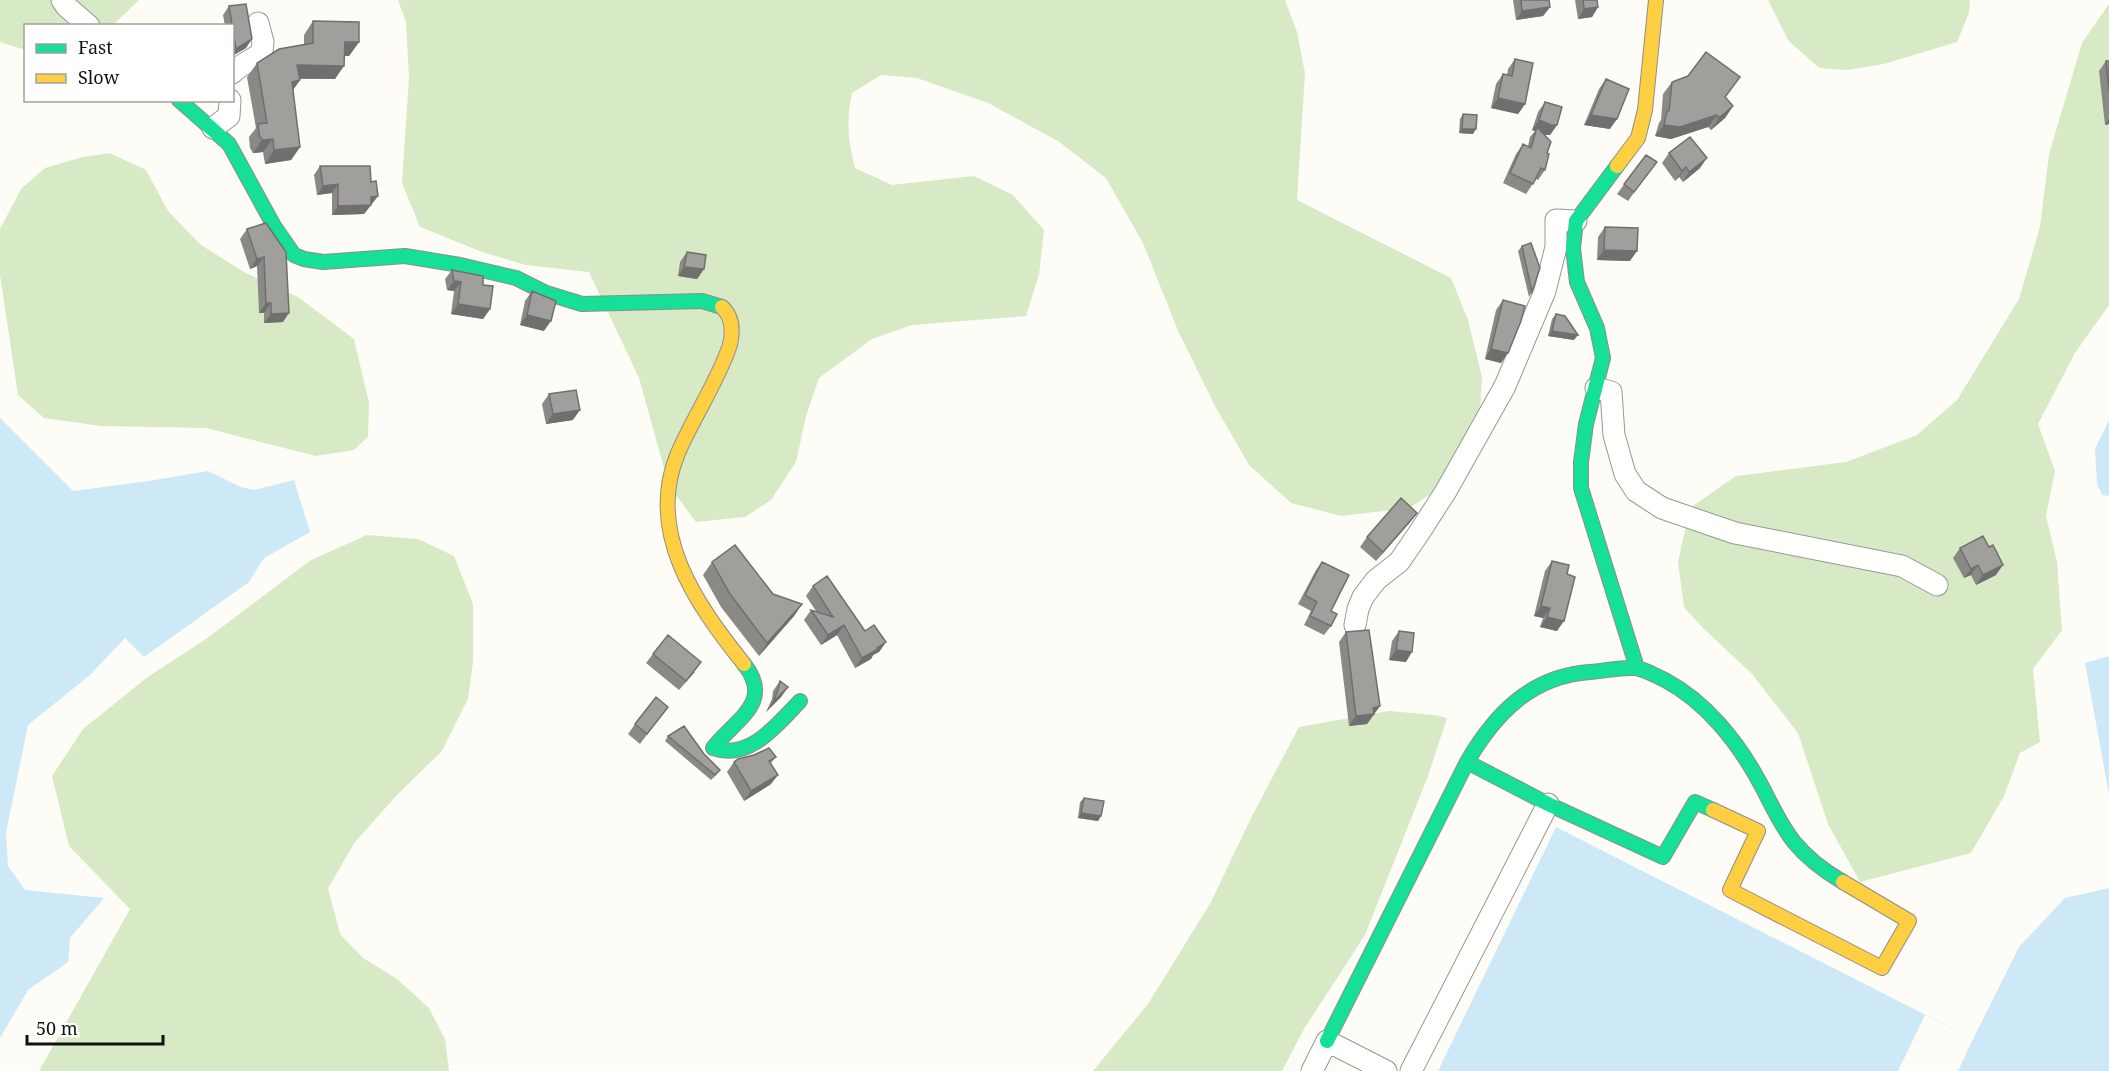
<svg xmlns="http://www.w3.org/2000/svg" width="2109" height="1071" font-family="'Noto Serif',serif">
  <style>
    .forest { fill: #d8eac5 }
    .water { fill: #cde8f7 }
    .pier { fill: #fdfcf7 }
    .lines { fill: none; stroke-linecap: round; stroke-linejoin: round }
    .street-casing { stroke: #979795; stroke-width: 23 }
    .fast-casing { stroke: #8e8d8b; stroke-width: 16 }
    .slow-casing { stroke: #8e8d8b; stroke-width: 16 }
    .street { stroke: #fffffe; stroke-width: 21 }
    .fast { stroke: #16e098; stroke-width: 14 }
    .slow { stroke: #ffcf43; stroke-width: 14 }
    .wall { fill: #8a8986 }
    .shaded-wall { fill: #716f6d }
    .building { fill: #a19f9c; stroke: #716f6d; stroke-width: 1.5 }
  </style>
  <rect width="100%" height="100%" fill="#fdfcf7"/>
  <path class="forest" d="M0,0H139L113,25L26,26L25,48L22,49L0,42Z
    M398,0H1285L1297,32L1305,73L1297,200L1451,278L1468,320L1482,377L1479,433L1455,479L1409,508L1341,516L1291,503L1249,465L1215,406L1179,333L1143,243L1106,178L1058,141L988,103L917,78L881,75L852,93C846,121 848,140 855,168L892,185L974,176L1013,195L1044,230L1039,275L1026,316L912,325L872,339L819,378L806,416L796,462L771,500L745,517L696,522L669,486L639,378L589,272L526,265L482,252L420,227L402,183L409,78L406,22Z
    M1768,0H1970L1969,13L1957,42L1884,64L1847,70L1819,68L1788,40Z
    M2109,4V305L2075,353L2038,424L2055,471L2046,516L2057,562L2062,630L2033,669L2040,742L2020,753L2004,796L1971,853L1860,882L1828,824L1798,733L1752,674L1702,627L1684,607L1678,562L1690,508L1736,476L1846,462L1917,435L1957,400L2019,299L2040,227L2049,154L2082,43Z
    M110,153L146,170L168,211L201,245L244,272L298,297L354,339L369,403L368,437L354,450L316,456L206,428L101,426L44,418L18,395L0,275V229L21,189L45,168L83,157Z
    M367,535L418,539L454,556L473,604V662L468,699L442,751L398,794L355,842L328,888L340,934L363,958L397,979L429,1008L445,1039L449,1071H39L130,909L69,846L52,776L83,729L149,676L206,639L311,560Z
    M1389,711L1434,715L1447,718L1428,776L1365,935L1304,1029L1282,1071H1093L1148,1004L1211,902L1251,818L1299,727Z"/>
  <path class="water" d="M0,418L73,491L149,481L208,471L241,487L254,490L294,480L310,532L264,558L249,582L144,657L125,638L90,675L28,725L6,833L8,866L25,890L104,898L70,938L68,962L28,990L0,1038Z
    M2109,420V496L2102,495L2097,484L2095,449Z
    M2109,656V795L2085,663Z
    M1556,827L1973,1039L2019,947L2065,898L2109,888V1071H1438Z"/>
  <path class="pier" d="M1925,1015L1973,1039L1958,1071H1898Z"/>
  <g class="lines">
    <g class="street-casing">
      <path id="street" d="M62,0L66,6L89,26
        M232,73C241,64 253,60 262,52L263,42L258,23
        M213,128L229,116L230,100
        M1596,388L1611,392L1614,435L1625,474L1636,491L1662,508L1735,533L1902,566L1937,585
        M1355,625L1358,609L1363,597L1376,580L1399,562L1419,533L1446,491L1505,386L1545,291L1556,247V220L1576,221
        M1312,1071L1327,1041L1386,1071
        M1411,1071L1548,804"/>
    </g>
    <g class="fast-casing">
      <path id="fast" d="M179,100L229,144L274,226L294,255L304,259L323,262L405,256L460,265L516,278L546,293L582,304L702,301L722,307
        M1617,166L1576,221L1573,248L1577,282L1597,328L1603,358L1586,424L1581,462V488L1637,668
        M744,664C775,703 734,720 713,748C749,761 777,725 800,701
        M1467,762L1548,804L1663,857L1695,802L1713,810
        M1327,1041L1467,762C1495,714 1531,676 1590,672C1604,671 1621,667 1635,668C1645,669 1656,676 1665,680C1706,702 1738,742 1760,783C1771,803 1779,823 1794,842C1808,859 1824,871 1843,882"/>
    </g>
    <g class="slow-casing">
      <path id="slow" d="M1617,166L1638,138L1645,110L1656,0
        M722,307C733,317 733,332 730,345C717,383 694,416 678,453C645,532 696,604 744,664
        M1713,810L1758,831L1730,890L1882,968L1909,921L1843,882"/>
    </g>
    <use href="#street" class="street"/>
    <use href="#fast" class="fast"/>
    <use href="#slow" class="slow"/>
  </g>
  <path class="wall" d="M1513,0H1549L1550,7L1543,16L1516,20Z
    M1575,0H1597L1598,7L1592,17L1578,19Z
    M229,6L246,48L232,56V26H225L223,15Z
    M313,21L359,42L349,56H344L335,79H299L300,80L293,90L300,147L291,160L265,164L263,152L253,153L250,148L249,137L256,128L247,77L257,63L304,45V35Z
    M1515,59L1525,104L1518,114L1491,108L1496,84L1503,74L1507,75L1508,69Z
    M2106,61H2109V124L2105,125L2099,71Z
    M1606,79L1610,129L1584,125L1599,89Z
    M1672,82L1726,97L1733,106L1725,118L1711,130L1708,127L1671,139L1655,136L1659,123L1661,120L1663,94Z
    M1545,102L1557,125L1550,135H1544L1547,153L1545,170L1538,180L1536,179L1526,194L1503,183L1516,154L1523,144L1528,146L1530,137L1535,131L1532,130L1538,112Z
    M1463,114L1473,134L1459,133L1460,119Z
    M1669,153L1700,168L1683,182L1679,177L1675,181L1662,163Z
    M1646,155L1650,171L1628,201L1617,194Z
    M320,166L371,182L378,196L364,214L332,215V193L317,195L314,175Z
    M266,223L283,322L264,323V313H259L257,266L250,269L240,239L247,229Z
    M1605,227L1630,261L1597,260L1598,237Z
    M1522,246L1532,292L1529,297L1518,251Z
    M687,252L704,269L697,279L678,276L680,262Z
    M452,270L483,285L490,309L483,319L451,314L454,291L447,290L445,279Z
    M532,291L544,331L520,325L525,301Z
    M1503,300L1508,353L1501,363L1485,359L1496,310Z
    M1556,314L1574,340L1548,336L1552,319Z
    M549,394L573,420L546,424L542,404Z
    M1410,522L1376,561L1360,547L1367,537Z
    M1989,547L1996,575L1976,585L1971,575L1964,578L1953,558L1960,548Z
    M1552,561L1567,574L1557,631L1540,627L1543,618L1534,616L1545,571Z
    M712,562L773,594L802,604L794,616L759,656L721,607L703,575Z
    M1322,562L1331,611V626L1324,635L1304,625L1311,611L1298,604L1316,570Z
    M813,586L865,631L886,642L879,652L873,655L871,659L855,668L837,635L821,645L804,620L811,610L816,611L806,596Z
    M1399,631L1406,662L1389,660L1392,641Z
    M1346,632L1380,706L1367,724L1349,726L1339,642Z
    M653,654L695,672L679,690L646,663Z
    M780,681L788,687L781,697L766,712L772,699L773,691Z
    M661,716L640,744L628,734L635,724Z
    M668,736L704,754L716,775L711,780L665,741Z
    M776,757L771,763V784L744,801L727,772L734,762Z
    M1084,798L1101,816L1098,821L1078,818L1080,802Z"/>
  <path class="shaded-wall" d="M1550,7L1543,16L1516,20L1522,11Z
    M1598,7L1592,17L1578,19L1584,9Z
    M252,39L246,48L232,56V55L236,49Z
    M345,42H359L349,56L335,55Z
    M297,65L344,66L335,79L288,78Z
    M300,80L290,94L292,82Z
    M1498,98L1525,104L1518,114L1491,108Z
    M1733,106L1725,118L1711,130L1719,118Z
    M1591,115L1617,119L1610,129L1584,125Z
    M1717,115L1708,127L1671,139L1655,136L1664,125Z
    M2109,119V124L2105,125Z
    M1539,120L1557,125L1550,135H1544L1537,127L1535,131L1532,130Z
    M1462,129H1476L1473,134L1459,133Z
    M273,139L263,152L253,153L262,140Z
    M300,147L291,160L265,164L274,150Z
    M1707,158L1700,168L1683,182L1689,172Z
    M1686,167L1679,177L1675,181L1682,171Z
    M338,184L332,193L317,195L323,186Z
    M378,196L371,205H370H371L364,214L332,215L338,206L371,197Z
    M1604,250L1637,251L1630,261L1597,260Z
    M264,257L257,266L250,269L257,259Z
    M684,267L704,269L697,279L678,276Z
    M454,281L461,282L454,291L447,290Z
    M266,303H271L264,313H259Z
    M458,304L490,309L483,319L451,314Z
    M289,313L283,322L264,323L271,314Z
    M527,315L551,321L544,331L520,325Z
    M1552,331L1578,335L1574,340L1548,336Z
    M1491,349L1508,353L1501,363L1485,359Z
    M580,410L573,420L546,424L553,414Z
    M1417,513L1410,522L1376,561L1383,552Z
    M1978,565L1971,575L1964,578L1971,569Z
    M2003,565L1996,575L1976,585L1983,575Z
    M802,604L794,616L759,656L767,643Z
    M1541,606L1550,608L1543,618L1534,616Z
    M1547,617L1564,621L1557,631L1540,627Z
    M844,625L837,635L821,645L828,635Z
    M886,642L879,652L873,655L871,659L855,668L862,658Z
    M1396,650L1412,652L1406,662L1389,660Z
    M788,687L781,697L766,712L773,702Z
    M1380,706L1367,724L1349,726L1356,716L1373,708Z
    M778,775L771,784L744,801L751,791Z
    M1081,813L1101,816L1098,821L1078,818Z"/>
  <path class="building" d="M1521,0H1549L1550,7L1522,11Z
    M1583,0H1597L1598,7L1584,9Z
    M246,4L252,39L236,49L229,6Z
    M313,21L359,22V42H345L344,66L297,65L300,80L292,82L300,147L274,150L273,139L262,140L259,134L258,124L267,123L257,63L279,49L313,43Z
    M1706,52L1740,77L1725,97L1733,106L1719,118L1717,115L1680,127L1664,125L1667,111H1669L1672,82L1688,76Z
    M1515,59L1533,63L1525,104L1498,98L1503,74L1512,76Z
    M2106,61H2109V91Z
    M1606,79L1629,89L1617,119L1591,115Z
    M1545,102L1562,107L1557,125H1551L1539,120Z
    M1463,114L1477,115L1476,129H1462Z
    M1537,127L1551,142L1547,153L1549,154L1545,170L1541,168L1533,184L1510,173L1523,144L1531,148Z
    M1690,137L1707,158L1689,172L1686,167L1682,171L1669,153Z
    M1646,155L1657,162L1634,192L1624,184Z
    M320,166H370L371,182L376,181L378,196L371,197V205L338,206V184L323,186Z
    M266,223L286,252L289,313L271,314V303H266L264,257L257,259L247,229Z
    M1605,227L1638,228L1637,251L1604,250Z
    M1531,243L1540,268L1532,292L1522,246Z
    M687,252L706,255L704,269L684,267Z
    M452,270L483,276V285L493,286L490,309L458,304L461,282L454,281Z
    M532,291L556,301L551,321L527,315Z
    M1503,300L1525,306L1521,321L1508,353L1491,349Z
    M1556,314L1565,316L1578,335L1552,331Z
    M576,390L580,410L553,414L549,394Z
    M1401,498L1417,513L1383,552L1367,537Z
    M1983,536L1989,547L1993,545L2003,565L1983,575L1978,565L1971,569L1960,548Z
    M735,545L773,594L802,604L767,643L730,594L712,562Z
    M1552,561L1569,565L1567,574L1575,577L1564,621L1547,617L1550,608L1541,606Z
    M1322,562L1349,575L1331,611L1337,614L1331,626L1310,616L1317,602L1305,595Z
    M827,576L865,631L874,625L886,642L877,648L878,649L862,658L844,625L828,635L811,610L833,617L813,586Z
    M1369,630L1380,706L1373,708L1374,714L1356,716L1346,632Z
    M1399,631L1414,633L1412,652L1396,650Z
    M668,635L701,662L686,681L653,654Z
    M780,681L788,687L773,702L778,690Z
    M656,697L668,707L647,734L635,724Z
    M684,726L704,754L720,770L715,775L668,736Z
    M769,748L776,757L769,761L778,775L751,791L734,762L738,759L754,755Z
    M1084,798L1104,801L1101,816L1081,813Z"/>
  <rect x="24" y="24" width="210" height="78" fill="#ffffff" stroke="#a0a0a0" stroke-width="1.5"/>
  <rect x="36" y="44" width="30" height="9" fill="#16e098" stroke="#a0a0a0" stroke-width="1.5"/>
  <text x="78" y="54" font-size="18" fill="#111111">Fast</text>
  <rect x="36" y="74" width="30" height="9" fill="#ffcf43" stroke="#a0a0a0" stroke-width="1.5"/>
  <text x="78" y="84" font-size="18" fill="#111111">Slow</text>
  <path d="M27 1035v9h136v-9" fill="none" stroke="#111111" stroke-width="3"/>
  <text x="36" y="1035" font-size="18" fill="#111111" stroke="#ffffff" stroke-width="4.5" paint-order="stroke">50 m</text>
</svg>
